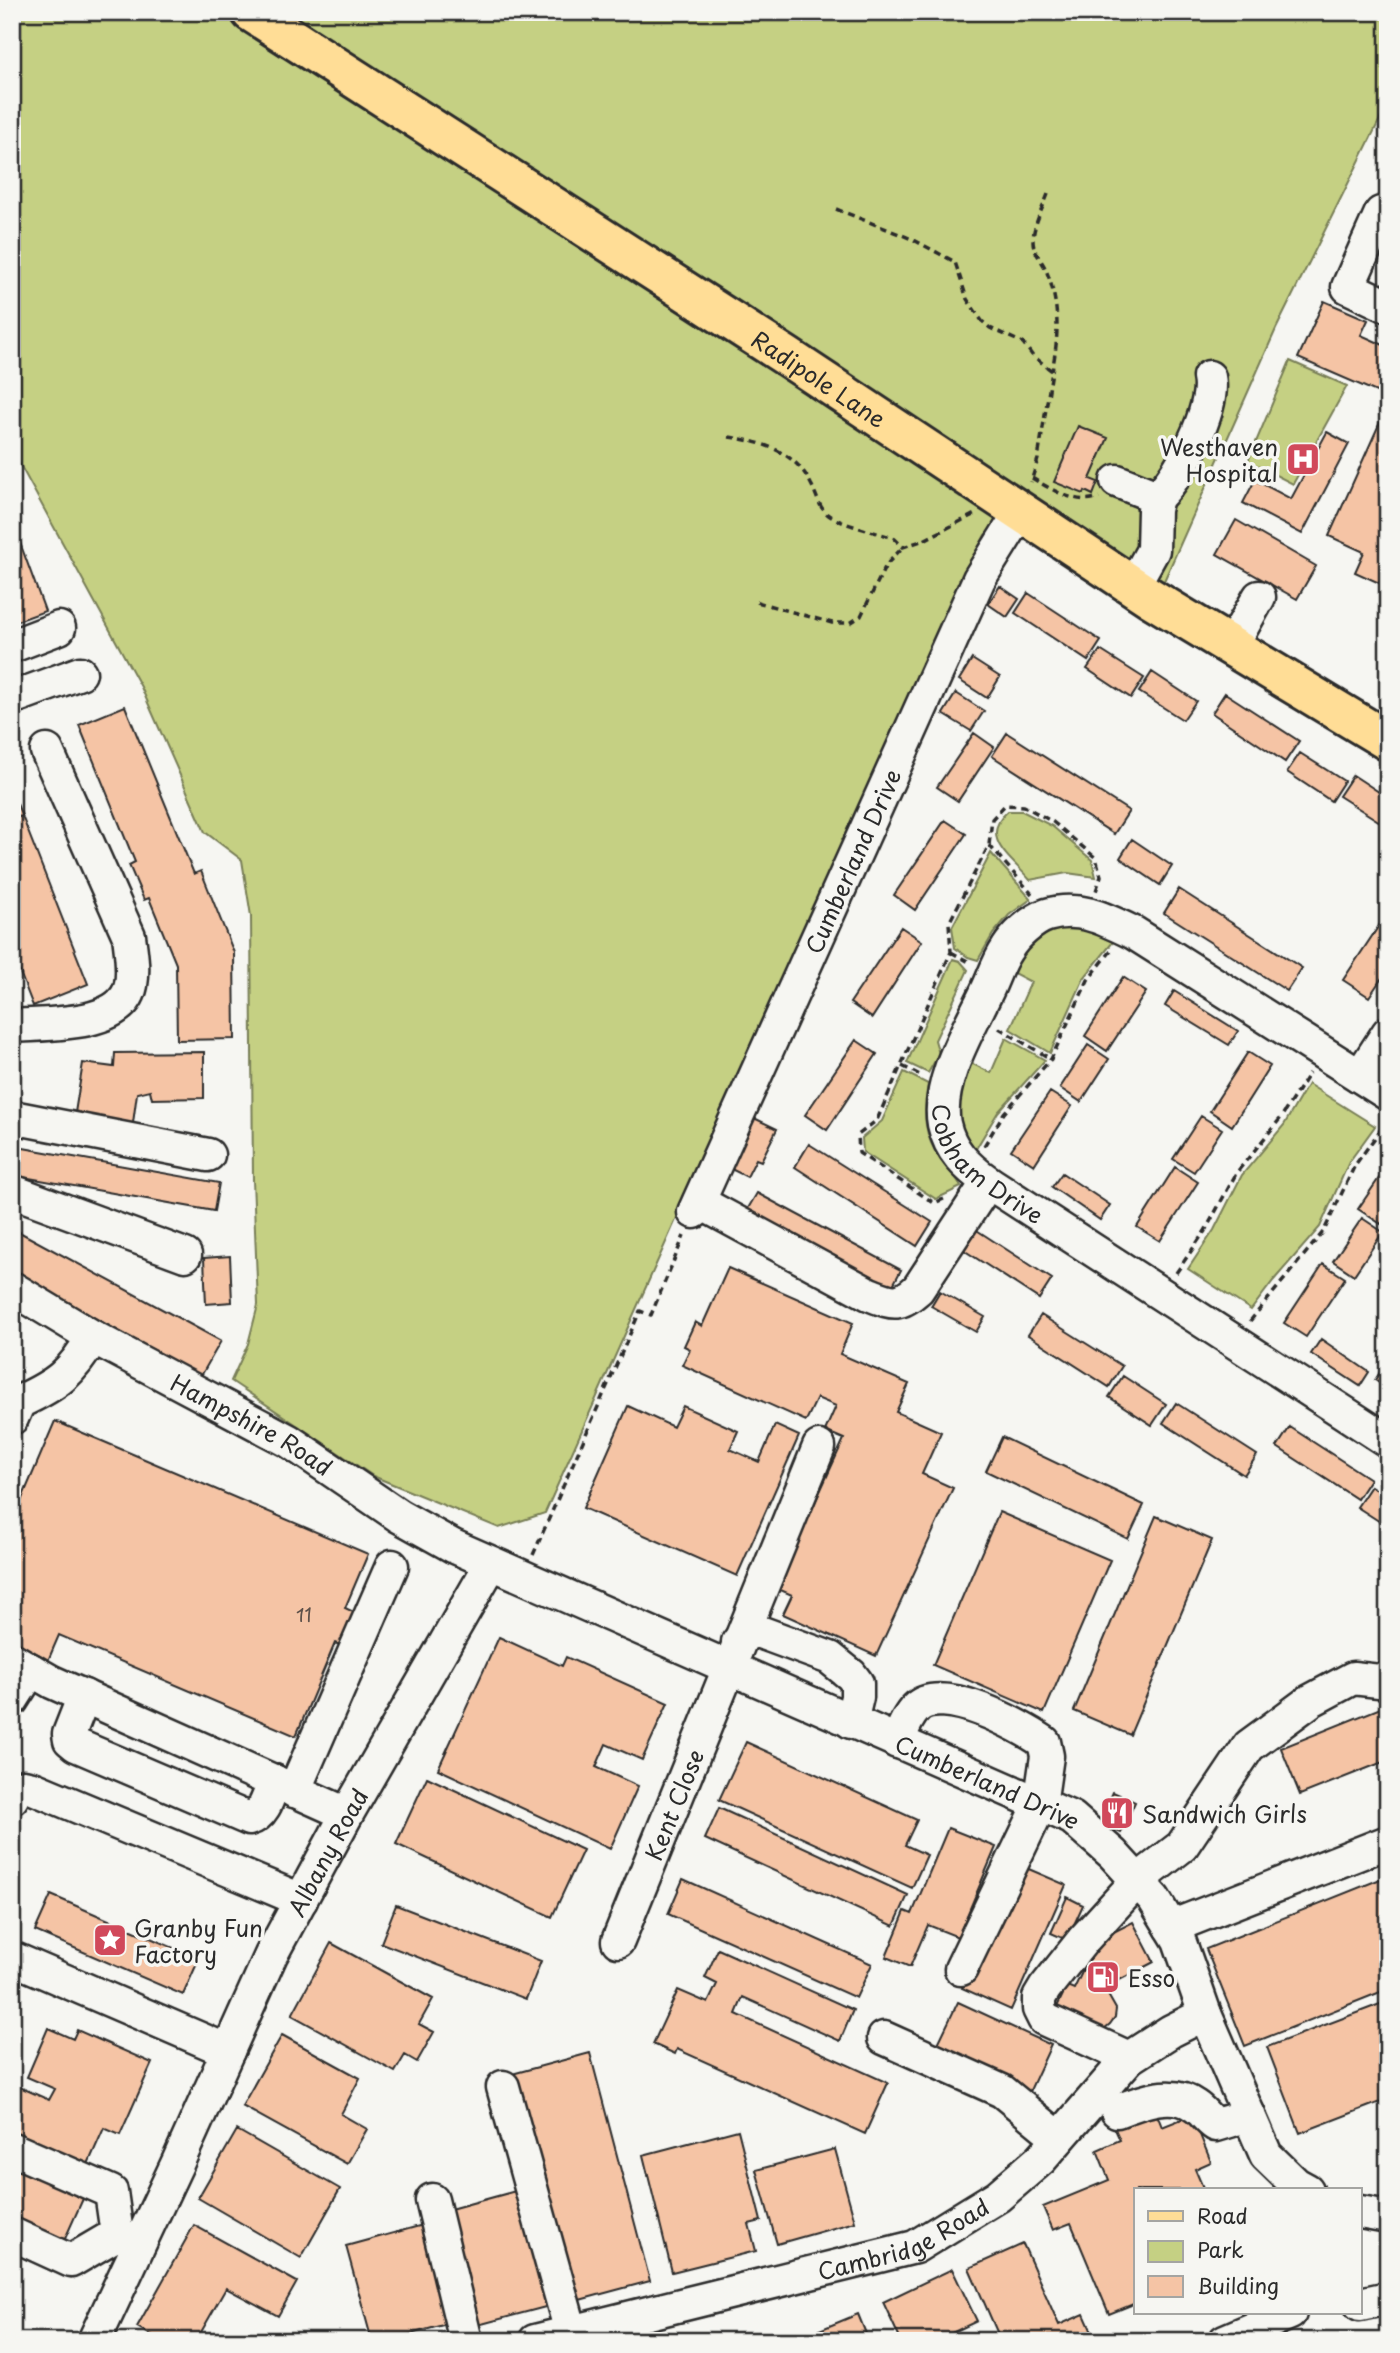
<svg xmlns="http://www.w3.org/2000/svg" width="1400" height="2353" font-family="'Playpen Sans',sans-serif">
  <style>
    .green { fill: #c5d083; stroke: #787e57; stroke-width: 2 }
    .building { fill: #f5c4a5; stroke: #2b2b2b; stroke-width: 2 }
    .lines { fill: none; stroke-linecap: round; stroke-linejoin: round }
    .minor-casing { stroke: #2b2b2b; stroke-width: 37 }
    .major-casing { stroke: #2b2b2b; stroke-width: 44 }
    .path { stroke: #2b2b2b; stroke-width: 3.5; stroke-dasharray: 7 5; stroke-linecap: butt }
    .minor { stroke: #f6f6f2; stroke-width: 32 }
    .major { stroke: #ffdd96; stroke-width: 38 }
    .labels { text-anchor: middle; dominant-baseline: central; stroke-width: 7; stroke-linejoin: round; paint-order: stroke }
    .number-label { font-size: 19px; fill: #5e514a }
    .street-label { font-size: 23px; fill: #2b2b2b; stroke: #f6f6f2 }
    .poi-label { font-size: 23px; fill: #2b2b2b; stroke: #f6f6f2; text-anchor: start }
  </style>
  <rect width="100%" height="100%" fill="#f6f6f2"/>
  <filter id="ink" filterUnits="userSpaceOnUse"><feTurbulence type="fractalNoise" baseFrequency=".0143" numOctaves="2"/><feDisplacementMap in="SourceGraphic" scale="14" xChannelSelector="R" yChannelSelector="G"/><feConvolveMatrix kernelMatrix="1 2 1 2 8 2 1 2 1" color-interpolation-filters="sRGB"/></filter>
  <g filter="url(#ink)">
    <path class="green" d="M12,12H1388V103L1276,329L1160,590L1026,501L985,535L963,577L545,1513L499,1528L373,1476L231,1381L248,1344L258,1305L253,1180L251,916L242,860L205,832L141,687L12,450Z
      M1290,361L1347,386L1293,484L1248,461Z
      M1008,811H1022L1052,826L1092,860L1096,877L1067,873L1030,880C1011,858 978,837 1008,811Z
      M991,853L1031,899L1009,915L993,934L978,960L968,957L955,948L952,927Z
      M1068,920L1117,937L1084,978L1050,1053L1010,1029L1031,982L1006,969L1025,940Z
      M953,959L960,961L968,970L935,1040L939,1054L928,1073L907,1063Z
      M1006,1038L1045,1060L998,1112L974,1152L955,1123L964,1067L973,1064L991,1073Z
      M904,1072L928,1084C923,1113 923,1136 941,1160C947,1170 957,1176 961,1187L936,1199L863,1152L862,1138L882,1121Z
      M1308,1084L1375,1126L1349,1162L1320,1227L1273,1281L1251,1310L1188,1269L1214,1230L1242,1175L1284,1125Z"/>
    <path class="building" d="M1324,301L1368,320L1361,335L1388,347V397L1298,358Z
      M1385,411L1388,412V587L1355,572L1364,552L1329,536Z
      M1078,426L1108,438L1090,479L1098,482L1093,495L1085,491L1084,494L1054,482Z
      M1327,432L1349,444L1302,534L1243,503L1255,480L1291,499Z
      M1236,520L1316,566L1297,599L1217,554Z
      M12,521L45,611L12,623Z
      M1000,586L1019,599L1007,617L988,604Z
      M1028,593L1101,641L1088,661L1015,613Z
      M1100,650L1144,678L1131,698L1087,669Z
      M972,659L1000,677L987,698L959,680Z
      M1152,672L1196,701L1183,720L1139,692Z
      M956,693L984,711L971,731L943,714Z
      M1225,693L1299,741L1285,762L1212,713Z
      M125,706L194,874L201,871L234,953L235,1039L177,1040L176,964L149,898L144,900L129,865L135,862L79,725Z
      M974,733L994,747L958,801L937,787Z
      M1007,733L1129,811L1114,834L992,756Z
      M1300,753L1344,781L1331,801L1287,772Z
      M1353,775L1388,798V827L1339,796Z
      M12,792L22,816L12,819Z
      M22,816L88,984L33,1006L12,952V819Z
      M945,820L966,834L915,910L894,895Z
      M1132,839L1172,866L1160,885L1120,858Z
      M1179,889L1302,968L1287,991L1164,913Z
      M1388,912V969L1369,997L1343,980Z
      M901,927L922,941L872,1018L850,1003Z
      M1123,977L1146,992L1107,1051L1085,1036Z
      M1174,991L1238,1031L1229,1045L1165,1006Z
      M856,1040L877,1054L827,1130L805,1115Z
      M1088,1045L1109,1059L1081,1102L1060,1088Z
      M204,1052V1098L152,1099L150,1090L137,1093L131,1138L73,1125L83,1063L114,1067L115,1053Z
      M1248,1052L1270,1066L1232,1126L1210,1111Z
      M1050,1092L1072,1106L1034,1165L1011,1150Z
      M1201,1116L1222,1129L1194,1172L1173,1159Z
      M752,1117L777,1129L761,1161L756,1159L747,1177L727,1167Z
      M809,1144L932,1222L917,1246L795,1167Z
      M12,1146L219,1183L214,1211L12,1175Z
      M1388,1165V1213L1381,1224L1358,1209Z
      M1175,1167L1198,1182L1160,1241L1137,1227Z
      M1062,1173L1110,1205L1100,1220L1052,1187Z
      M757,1193L901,1270L892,1287L747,1210Z
      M1362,1218L1383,1232L1354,1275L1333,1261Z
      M972,1227L1052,1279L1039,1299L959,1247Z
      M12,1228L221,1341L201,1376L12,1273Z
      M230,1256L232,1302L206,1304L204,1258Z
      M1323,1264L1345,1278L1306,1337L1284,1323Z
      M728,1268L853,1323L840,1354L909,1384L896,1412L941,1432L922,1474L953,1488L876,1656L783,1614L792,1595L776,1588L844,1439L825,1431L836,1406L817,1398L806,1421L682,1365L690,1349L684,1346L695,1322L702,1326Z
      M940,1291L985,1317L976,1332L931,1306Z
      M1041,1315L1122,1366L1109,1387L1028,1335Z
      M1321,1339L1369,1372L1360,1386L1311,1354Z
      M1388,1360V1389L1375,1380Z
      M1123,1376L1166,1404L1152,1425L1109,1397Z
      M1176,1403L1257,1455L1244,1475L1163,1423Z
      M628,1406L673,1427L683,1406L738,1431L730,1449L759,1462L775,1425L799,1436L737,1576L583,1508Z
      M55,1421L368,1554L345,1608L356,1613L342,1646L335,1643L296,1736L59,1635L47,1663L12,1649V1522Z
      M1290,1427L1370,1479L1357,1499L1277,1447Z
      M1002,1437L1144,1505L1128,1539L986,1471Z
      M1371,1486L1388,1497V1527L1357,1507Z
      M999,1512L1110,1560L1044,1713L933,1665Z
      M1156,1516L1212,1540L1130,1735L1074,1711Z
      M499,1637L562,1666L566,1657L668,1703L642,1760L606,1744L596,1767L638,1786L610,1849L438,1769Z
      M1383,1707L1388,1719V1760L1300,1795L1281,1748Z
      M746,1742L917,1820L905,1845L927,1855L912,1888L719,1800Z
      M427,1777L583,1850L552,1917L396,1844Z
      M1113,1792L1135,1802L1121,1833L1099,1823Z
      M719,1808L908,1895L894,1926L705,1839Z
      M948,1828L996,1847L958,1937L928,1925L910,1967L886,1957L905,1911L912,1914Z
      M1017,1864L1066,1885L1011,2010L962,1988Z
      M1388,1876V1989L1245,2046L1206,1949Z
      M683,1879L872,1964L856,1998L668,1914Z
      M51,1895L199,1959L183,1995L35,1931Z
      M1067,1897L1083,1905L1067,1940L1051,1933Z
      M396,1905L541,1961L526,1999L381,1943Z
      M1133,1922L1154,1962L1104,1988L1116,2009L1115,2017L1110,2024L1104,2029H1097L1056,2009L1067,1986L1074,1989L1084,1968L1081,1967L1094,1942Z
      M331,1943L433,1999L419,2024L434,2032L417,2062L405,2055L395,2072L292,2015Z
      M718,1949L853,2010L840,2041L743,1997L736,2014L888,2083L865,2134L677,2049L675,2054L653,2044L678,1990L708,2003L717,1984L705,1978Z
      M1388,2001V2099L1300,2133L1267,2047Z
      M958,2002L1051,2045L1027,2097L933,2054Z
      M48,2028L73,2039L77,2030L152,2063L120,2135L104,2128L85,2171L12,2139L13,2084L49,2100L55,2089L27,2077Z
      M282,2035L360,2078L341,2114L367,2129L347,2164L242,2106Z
      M590,2053L650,2281L572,2302L512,2074Z
      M1156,2112L1162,2127L1192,2115L1211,2162L1195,2169L1204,2190H1136V2303L1109,2314L1071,2223L1053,2230L1043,2207L1109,2180L1097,2150L1120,2140L1115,2129Z
      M237,2130L340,2189L301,2258L198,2198Z
      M738,2130L761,2221L749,2224L756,2251L672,2272L643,2155Z
      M835,2149L855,2222L777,2244L756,2170Z
      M12,2159L86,2192L60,2250L12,2229Z
      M523,2189L553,2305L474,2326L443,2211Z
      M194,2225L297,2282L278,2316L226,2288L196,2341H161L137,2327Z
      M423,2225L450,2323L386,2341H372L346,2246Z
      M1023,2244L1059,2325L1084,2314L1096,2341H1001L969,2268Z
      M952,2269L977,2321L935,2341H901L883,2302Z
      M858,2314L869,2341H793Z"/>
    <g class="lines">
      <g class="minor-casing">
        <g id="minor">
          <path d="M1381,213L1348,287L1388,306"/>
          <path d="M1117,481L1157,497L1154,510L1153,550L1133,586"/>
          <path d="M1157,497C1180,477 1216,407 1209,377"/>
          <path d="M1232,645L1259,597"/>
          <path d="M12,646L59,628"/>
          <path d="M12,698L80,673"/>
          <path d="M12,1026C46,1023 123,1028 131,985C134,968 131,952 129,936L47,751"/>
          <path d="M1360,1076L1388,1033"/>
          <path id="s1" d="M1388,1094L1134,933C1105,919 1079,905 1047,915C1032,920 1015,936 1007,949C998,962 993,979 986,993C969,1029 936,1083 944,1124C950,1151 966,1166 988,1182L1388,1441"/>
          <path d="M12,1117L208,1155"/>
          <path d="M12,1191L185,1255"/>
          <path d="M699,1202L869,1294C893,1303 898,1307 918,1289L988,1182"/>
          <path id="s2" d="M694,1212L979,579L1020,513"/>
          <path id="s3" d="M12,1288L93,1337L289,1441L399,1516L453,1546L1072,1818L1113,1854L1154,1899L1179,1940L1205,2014L1266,2155L1296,2184L1307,2190"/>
          <path d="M12,1418L19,1402C58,1384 71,1374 93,1337"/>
          <path d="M738,1642L746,1634L757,1631L830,1658L851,1675L857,1683V1697L851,1722"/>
          <path d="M12,1659L52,1682L347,1814"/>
          <path d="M84,1696L69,1734L70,1740L76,1745L249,1819C265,1815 269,1795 274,1781"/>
          <path d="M12,1700L31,1670"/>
          <path d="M897,1742C902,1731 907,1717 916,1708C942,1683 1019,1725 1044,1742L1047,1756L1040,1805L961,1969"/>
          <path d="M294,1791L392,1566"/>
          <path d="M12,1798L17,1788L24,1786L33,1788L301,1900"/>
          <path d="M1171,1927L1388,1842"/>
          <path id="s4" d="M618,1941L819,1447"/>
          <path d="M12,1958L228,2051"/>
          <path d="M884,2038L1002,2091L1059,2138"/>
          <path d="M1129,2058L1044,2019L1039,2009V1998L1045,1988L1084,1939L1137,1881L1182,1846L1249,1746L1310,1701L1353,1678L1388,1682"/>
          <path d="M503,2087L571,2332"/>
          <path d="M1117,2111C1140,2102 1173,2089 1195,2106C1203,2111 1207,2119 1216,2125L1249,2115"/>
          <path d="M12,2149L111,2192L117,2234L139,2244"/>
          <path d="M432,2200L466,2341"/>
          <path d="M1360,2212L1388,2217"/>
          <path d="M12,2234L71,2261L117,2234"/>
          <path d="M1360,2304L1388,2298"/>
          <path id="s5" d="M94,2341L178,2162L271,1955L347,1814L491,1564"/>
          <path id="s6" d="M535,2341L915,2247L998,2196L1041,2159L1129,2058L1171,2031L1205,2014"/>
          <path d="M1225,2341L1290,2313"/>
        </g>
      </g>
      <g class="major-casing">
        <g id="major">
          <path id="s7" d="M251,12L786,356L1151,598L1388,741"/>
        </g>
      </g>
      <path class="path" d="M1048,194C1043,208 1033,225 1033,241C1033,252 1042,260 1046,270C1060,304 1059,336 1052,371
        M836,209L912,239L955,262L967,299L982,321L990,328L1023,343L1032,355L1052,371L1038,459L1031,482
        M729,437C762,442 795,451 811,484C816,493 818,505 826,513C836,523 872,531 887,536L895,539L903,547L924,540L975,514
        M1032,478C1051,489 1077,506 1099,497
        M757,602L832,623H850L861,616L886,565L903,547
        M989,845L1032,894
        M951,952L971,963
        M999,1028L1051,1059
        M902,1066L922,1076
        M984,1146L1004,1113L1051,1059L1088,980L1111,951
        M944,1199L934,1203L859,1153L858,1135L877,1120L951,952L949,923L989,845L992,819L1005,805L1024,806L1053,822L1096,858L1101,876L1096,891
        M1176,1273L1205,1231L1237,1172L1280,1119L1309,1073
        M1250,1321L1324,1231L1355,1165L1387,1121
        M533,1555L640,1311L651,1315L684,1236"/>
      <use href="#minor" class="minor"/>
      <use href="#major" class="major"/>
    </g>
  </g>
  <defs>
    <g id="hospital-square" transform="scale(1.75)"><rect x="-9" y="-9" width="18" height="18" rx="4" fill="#d1495b" stroke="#f6f6f2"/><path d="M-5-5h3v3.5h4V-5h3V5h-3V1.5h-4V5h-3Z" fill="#fff"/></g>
    <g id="restaurant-square" transform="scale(1.75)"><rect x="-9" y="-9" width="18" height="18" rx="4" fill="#d1495b" stroke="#f6f6f2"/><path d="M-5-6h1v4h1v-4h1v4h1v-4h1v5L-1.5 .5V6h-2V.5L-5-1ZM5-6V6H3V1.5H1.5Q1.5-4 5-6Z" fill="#fff"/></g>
    <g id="sight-square" transform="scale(1.75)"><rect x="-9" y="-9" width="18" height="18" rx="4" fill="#d1495b" stroke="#f6f6f2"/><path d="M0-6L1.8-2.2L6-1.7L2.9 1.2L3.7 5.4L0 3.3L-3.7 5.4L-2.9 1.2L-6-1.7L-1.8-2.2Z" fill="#fff"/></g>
    <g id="fuel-square" transform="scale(1.75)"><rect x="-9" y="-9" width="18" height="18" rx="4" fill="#d1495b" stroke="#f6f6f2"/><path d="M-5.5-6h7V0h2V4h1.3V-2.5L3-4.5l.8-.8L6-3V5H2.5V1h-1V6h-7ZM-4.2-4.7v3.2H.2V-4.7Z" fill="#fff"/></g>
  </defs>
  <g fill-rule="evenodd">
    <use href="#hospital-square" x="1303" y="459"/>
    <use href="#restaurant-square" x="1117" y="1813"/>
    <use href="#sight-square" x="110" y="1940"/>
    <use href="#fuel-square" x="1103" y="1977"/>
  </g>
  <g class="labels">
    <g class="number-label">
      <text x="304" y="1614">11</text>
    </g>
    <g class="street-label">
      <text stroke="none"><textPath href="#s7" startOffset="676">Radipole Lane</textPath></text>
      <text stroke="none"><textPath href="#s2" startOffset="385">Cumberland Drive</textPath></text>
      <text stroke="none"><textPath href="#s1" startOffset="693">Cobham Drive</textPath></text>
      <text stroke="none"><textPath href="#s3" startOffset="276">Hampshire Road</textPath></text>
      <text stroke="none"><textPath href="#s3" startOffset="1096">Cumberland Drive</textPath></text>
      <text stroke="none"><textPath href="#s4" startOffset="147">Kent Close</textPath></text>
      <text stroke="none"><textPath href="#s5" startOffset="542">Albany Road</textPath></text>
      <text stroke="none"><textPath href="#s6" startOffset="383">Cambridge Road</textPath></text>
    </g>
    <g class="poi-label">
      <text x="1278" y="446" text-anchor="end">Westhaven<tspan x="1278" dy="26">Hospital</tspan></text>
      <text x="1142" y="1813">Sandwich Girls</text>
      <text x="134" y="1927">Granby Fun<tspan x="134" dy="26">Factory</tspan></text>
      <text x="1128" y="1977">Esso</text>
    </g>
  </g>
  <rect width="1400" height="2353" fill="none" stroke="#f6f6f2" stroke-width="42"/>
  <rect x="21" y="21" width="1358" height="2311" fill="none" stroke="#2b2b2b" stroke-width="2.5" filter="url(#ink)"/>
  <rect x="1134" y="2188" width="228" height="126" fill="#f6f6f2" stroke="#a5a5a2" stroke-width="2"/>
  <rect x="1148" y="2211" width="35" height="10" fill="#ffdd96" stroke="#a5a5a2" stroke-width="2"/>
  <text x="1197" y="2224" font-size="21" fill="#2b2b2b">Road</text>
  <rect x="1148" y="2241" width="35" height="21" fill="#c5d083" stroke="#a5a5a2" stroke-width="2"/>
  <text x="1197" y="2258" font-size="21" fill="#2b2b2b">Park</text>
  <rect x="1148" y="2276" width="35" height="21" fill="#f5c4a5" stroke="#a5a5a2" stroke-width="2"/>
  <text x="1197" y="2294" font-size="21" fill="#2b2b2b">Building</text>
</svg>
